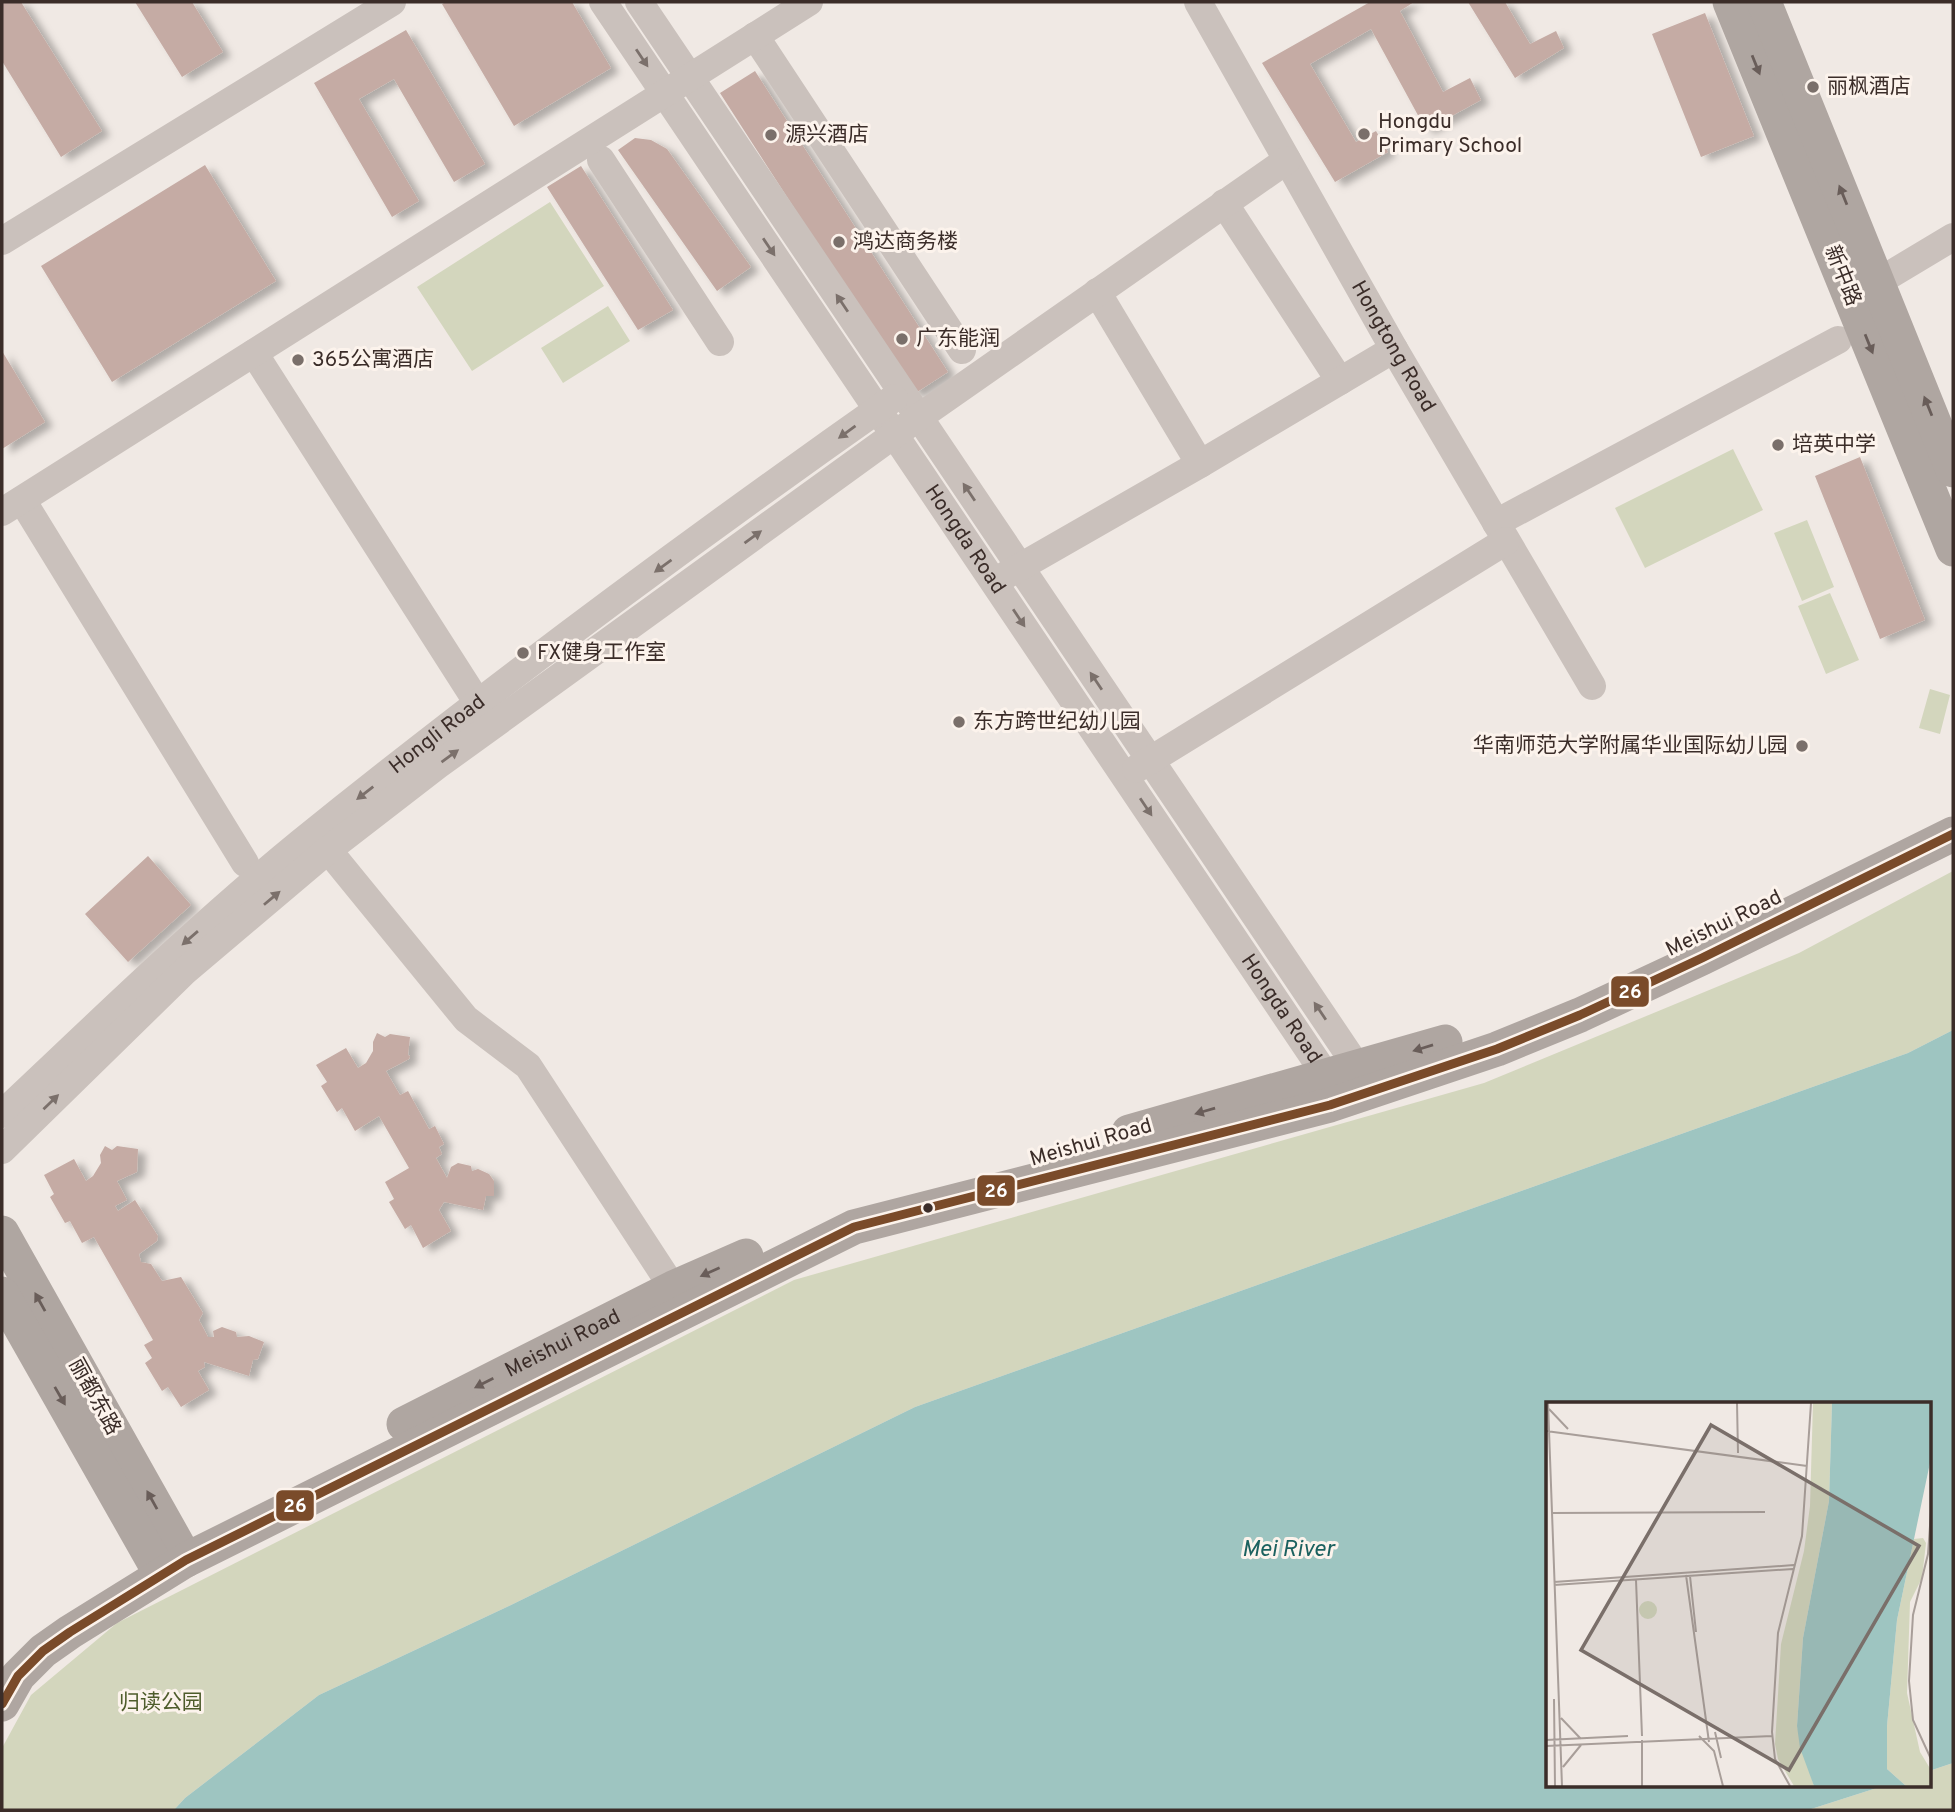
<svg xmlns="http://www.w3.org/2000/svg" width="1955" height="1812" font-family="Overpass,'Noto Sans SC',sans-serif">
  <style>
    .green { fill: #d3d6bd }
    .water { fill: #9ec5c1 }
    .building { fill: #c5aba4; filter: url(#shadow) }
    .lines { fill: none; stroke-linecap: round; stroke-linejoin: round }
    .minor { stroke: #cac1bc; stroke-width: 28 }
    .major { stroke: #afa6a1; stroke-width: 35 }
    .bus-1-casing { stroke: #fcf3ec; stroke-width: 14 }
    .bus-1 { stroke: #7a4b2a; stroke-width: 9 }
    .oneway { fill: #7b706b }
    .oneway2 { fill: #695d59 }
    .poi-dot { fill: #7a6f6a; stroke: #fcf3ec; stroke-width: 2.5 }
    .bus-dot { fill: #3b2d29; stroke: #fcf3ec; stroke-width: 2.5 }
    .labels { text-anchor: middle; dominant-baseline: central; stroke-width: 6; stroke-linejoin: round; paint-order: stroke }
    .poi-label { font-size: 21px; fill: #3b2d29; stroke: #fcf3ec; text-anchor: start }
    .street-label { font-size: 21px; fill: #3b2d29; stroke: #fcf3ec }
    .park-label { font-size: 21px; fill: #4e5c2b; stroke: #fcf3ec }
    .water-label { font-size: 23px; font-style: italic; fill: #1b615f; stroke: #fcf3ec }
    .inset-road { fill: none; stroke: #a89e99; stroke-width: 2 }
    .view { fill: #7a6f6a; fill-opacity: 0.15; stroke: #7a6f6a; stroke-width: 3.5 }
    .inset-edge { fill: none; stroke: #3b2d29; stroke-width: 3.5 }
    .line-badge { stroke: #fcf3ec; stroke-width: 2.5 }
    .badge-label { font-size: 19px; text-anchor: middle; font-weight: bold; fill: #fff }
  </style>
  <defs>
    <filter id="shadow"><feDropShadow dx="8" dy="4.5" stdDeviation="3.5" flood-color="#0004"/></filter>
  </defs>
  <rect width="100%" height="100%" fill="#f0e9e4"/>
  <path class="green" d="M550,202L604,286L472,371L417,287Z
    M608,306L630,341L563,383L541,348Z
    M1733,449L1763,510L1645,568L1615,508Z
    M1807,520L1834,587L1802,601L1774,533Z
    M1830,593L1859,660L1826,674L1798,606Z
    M1930,689L1950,695L1940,734L1919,728Z
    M1953,871V1030L1908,1053L915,1407L511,1605L319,1695L185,1798L174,1810H2V1748L31,1695L117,1623L794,1280L1484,1083L1799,953Z
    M1953,1763V1810H1808L1883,1786H1929V1771Z"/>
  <path class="water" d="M1953,1030V1763L1929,1771V1404H1547V1786H1883L1808,1810H174L185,1798L319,1695L511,1605L915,1407L1908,1053Z"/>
  <path class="building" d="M2,2H21L102,131L61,157L2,61Z
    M135,2H192L223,52L182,77Z
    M446,2H572L611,68L514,126L442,4Z
    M1370,2H1414L1400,11L1443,92L1470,78L1481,100L1426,130L1371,29L1310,64L1356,142L1376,131L1388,152L1335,182L1262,63Z
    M1468,2H1505L1530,44L1556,31L1564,48L1515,78Z
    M1705,13L1754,136L1701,157L1652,34Z
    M406,30L485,164L454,182L394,79L359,99L419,201L392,217L314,83Z
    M755,71L948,372L914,394L720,93Z
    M635,138L651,140L667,149L751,267L717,291L618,150Z
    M205,165L276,281L112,382L41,266Z
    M581,166L673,310L638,330L547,187Z
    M2,351L45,422L2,449Z
    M1860,457L1925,620L1880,639L1815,476Z
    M148,856L191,905L128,962L85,914Z
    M377,1033L385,1037L390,1034L410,1037L408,1055L410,1056L409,1059L386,1071L400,1095L408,1091L429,1129L435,1126L444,1144L439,1147L442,1154L436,1158L447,1178L451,1167L458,1163L471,1166L472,1171L478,1169L489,1174L494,1181V1196H486L483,1210L444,1202L439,1210L451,1231L423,1248L411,1225L405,1229L389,1202L394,1199L385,1182L409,1168L379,1116L355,1131L342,1108L337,1112L321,1086L327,1082L316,1065L346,1048L358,1068L366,1063L373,1051V1042Z
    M105,1146L112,1150L117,1146L138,1149L137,1172L117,1181L127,1200L115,1206L118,1211L135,1200L158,1236L157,1241L139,1254L141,1262L151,1264L162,1281L181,1277L203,1313L199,1320L208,1337H214L213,1331L222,1327L236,1332L237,1337L249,1336L264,1342L258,1359L253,1360L249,1376L204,1362L205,1367L198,1371L209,1390L181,1407L168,1387L162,1391L145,1363L152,1358L144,1345L153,1340L94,1237L82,1243L70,1221L65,1223L50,1197L54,1194L44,1175L74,1159L86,1181L93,1176L101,1163L100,1155Z"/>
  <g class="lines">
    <g class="minor">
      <path id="s1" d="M603,2L1327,1077"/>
      <path d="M639,2L1358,1068"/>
      <path id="s2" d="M1198,2L1394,349L1592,686"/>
      <path d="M755,36L962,350"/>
      <path d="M601,160L720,342"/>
      <path d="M1224,203L1340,381"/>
      <path d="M2,241L392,2"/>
      <path d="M1878,282L1953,237"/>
      <path d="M1097,292L1200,464"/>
      <path d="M254,353L488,719"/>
      <path d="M22,500L245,863"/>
      <path d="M2,512L809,2"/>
      <path d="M1496,523L1838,340"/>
      <path d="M1006,575L1200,464L1394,349"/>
      <path d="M1136,769L1506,541"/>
      <path d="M328,850L466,1019L528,1066L673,1288"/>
      <path id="s3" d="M2,1114C100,1022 196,928 300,843C492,688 692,540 894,398"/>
      <path d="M2,1150L185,971L328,850L438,765L895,434L1287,160"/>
    </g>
    <g class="major">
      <path d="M1730,2L1953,549"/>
      <path d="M1764,2L1953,470"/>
      <path d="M1129,1132L1445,1042"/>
      <path d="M2,1233L186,1560"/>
      <path d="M2,1294L161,1574"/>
      <path id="s4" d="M404,1424L673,1288L746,1256"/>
      <path d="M2,1704L18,1676L43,1651L70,1632L186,1560L854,1227L1330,1105L1497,1049L1580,1015L1702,958L1953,834"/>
    </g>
    <g class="bus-1-casing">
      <path id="bus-1" d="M2,1704L18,1676L43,1651L70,1632L186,1560L854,1227L1330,1105L1497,1049L1580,1015L1702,958L1953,834"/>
    </g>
    <use href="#bus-1" class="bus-1"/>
  </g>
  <defs><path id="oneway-solid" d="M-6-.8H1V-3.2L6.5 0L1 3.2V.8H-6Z" transform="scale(1.75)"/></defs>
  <g class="oneway">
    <use href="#oneway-solid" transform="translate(642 58) rotate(56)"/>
    <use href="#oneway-solid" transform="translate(769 247) rotate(56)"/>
    <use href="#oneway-solid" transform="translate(842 303) rotate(-124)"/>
    <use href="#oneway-solid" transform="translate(847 432) rotate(144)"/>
    <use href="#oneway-solid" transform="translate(969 492) rotate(-124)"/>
    <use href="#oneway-solid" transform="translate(753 537) rotate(-36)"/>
    <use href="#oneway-solid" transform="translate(663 566) rotate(144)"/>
    <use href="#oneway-solid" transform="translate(1019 618) rotate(56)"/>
    <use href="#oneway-solid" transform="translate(1096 681) rotate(-124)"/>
    <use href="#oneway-solid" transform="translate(450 756) rotate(-36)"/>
    <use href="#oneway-solid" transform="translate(365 793) rotate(142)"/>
    <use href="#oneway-solid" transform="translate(1146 807) rotate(56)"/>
    <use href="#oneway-solid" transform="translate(272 898) rotate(-40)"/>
    <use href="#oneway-solid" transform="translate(190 938) rotate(139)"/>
    <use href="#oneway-solid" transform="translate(1320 1011) rotate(-124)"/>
    <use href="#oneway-solid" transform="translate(51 1102) rotate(-44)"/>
  </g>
  <g class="oneway2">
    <use href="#oneway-solid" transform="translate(1756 65) rotate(68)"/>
    <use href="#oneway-solid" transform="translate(1843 195) rotate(-112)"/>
    <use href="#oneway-solid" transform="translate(1869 344) rotate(68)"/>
    <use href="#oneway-solid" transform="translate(1928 406) rotate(-112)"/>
    <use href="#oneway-solid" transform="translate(1423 1048) rotate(163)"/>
    <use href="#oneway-solid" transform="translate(1205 1111) rotate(164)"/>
    <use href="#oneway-solid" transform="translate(710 1272) rotate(156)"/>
    <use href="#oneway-solid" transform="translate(40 1302) rotate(-119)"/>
    <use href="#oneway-solid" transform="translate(484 1383) rotate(153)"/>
    <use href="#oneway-solid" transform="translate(60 1396) rotate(60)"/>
    <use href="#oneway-solid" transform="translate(152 1500) rotate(-119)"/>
  </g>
  <g class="poi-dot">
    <circle cx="1813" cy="87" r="7"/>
    <circle cx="1364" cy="134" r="7"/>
    <circle cx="771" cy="135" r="7"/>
    <circle cx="839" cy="242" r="7"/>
    <circle cx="902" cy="339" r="7"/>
    <circle cx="298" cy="360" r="7"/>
    <circle cx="1778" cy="445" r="7"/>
    <circle cx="523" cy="653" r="7"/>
    <circle cx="959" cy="722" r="7"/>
    <circle cx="1802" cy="746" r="7"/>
  </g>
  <circle class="bus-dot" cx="928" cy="1208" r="6"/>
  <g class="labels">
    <g class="poi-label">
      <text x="1827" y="87">丽枫酒店</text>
      <text x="1378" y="122">Hongdu<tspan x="1378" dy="24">Primary School</tspan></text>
      <text x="785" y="135">源兴酒店</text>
      <text x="853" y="242">鸿达商务楼</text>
      <text x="916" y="339">广东能润</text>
      <text x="312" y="360">365公寓酒店</text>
      <text x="1792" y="445">培英中学</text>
      <text x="537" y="653">FX健身工作室</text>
      <text x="973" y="722">东方跨世纪幼儿园</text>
      <text x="1788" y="746" text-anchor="end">华南师范大学附属华业国际幼儿园</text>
    </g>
    <g class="street-label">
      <text transform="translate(1842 276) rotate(68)">新中路</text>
      <text stroke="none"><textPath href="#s2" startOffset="396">Hongtong Road</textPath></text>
      <text stroke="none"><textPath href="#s1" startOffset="648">Hongda Road</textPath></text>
      <text stroke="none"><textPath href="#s3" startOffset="578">Hongli Road</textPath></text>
      <text transform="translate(1724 924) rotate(-26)">Meishui Road</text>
      <text stroke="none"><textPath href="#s1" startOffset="1214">Hongda Road</textPath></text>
      <text transform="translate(1091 1143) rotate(-16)">Meishui Road</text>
      <text stroke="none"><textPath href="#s4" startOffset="178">Meishui Road</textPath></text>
      <text transform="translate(94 1397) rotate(61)">丽都东路</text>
    </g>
    <g class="park-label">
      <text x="161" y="1703">归读公园</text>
    </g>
    <g class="water-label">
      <text x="1288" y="1550">Mei River</text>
    </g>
  </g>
  <g transform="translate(1546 1402)">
    <rect width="385" height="385" fill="#f0e9e4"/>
    <path d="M267,1H286L283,99L257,236L251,324L268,384H248L232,357L229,342L235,242L258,149L264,104ZM377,136L380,141L376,176L364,200L361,291L374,350L385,368V384H360L341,367V324L351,218L368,137ZM93 208a9 9 0 1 1 18 0a9 9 0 1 1-18 0Z" fill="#d3d6bd"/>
    <path d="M286,1H385V56L351,218L341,324V367L360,384H268L254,346L251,324L257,236L283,99Z" fill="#9ec5c1"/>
    <path class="inset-road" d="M2,1L16,384M191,1L192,51M3,7L22,27M0,29L261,64M385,110L382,152L367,213L363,279L367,318L385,357M6,111L219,110M140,173L163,340M144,174L150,230M90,178L96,334M8,180L248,163M8,183L247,167M8,297L9,384M15,316L35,337M169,330L175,356M153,334L168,349L177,384M0,338L82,334M0,344L226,334M17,365L35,343M96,384V338M244,384L229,357L226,330L232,231L256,134L265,1"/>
    <path class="view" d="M165,23L373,144L243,368L35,248Z"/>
    <rect width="385" height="385" class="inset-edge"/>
  </g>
  <g class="line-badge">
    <rect x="1610" y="975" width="40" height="33" rx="7" fill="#7a4b2a"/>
    <rect x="976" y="1174" width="40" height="33" rx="7" fill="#7a4b2a"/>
    <rect x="275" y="1489" width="40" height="33" rx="7" fill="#7a4b2a"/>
  </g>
  <g class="badge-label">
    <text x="1630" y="998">26</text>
    <text x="996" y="1197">26</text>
    <text x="295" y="1512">26</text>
  </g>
  <rect width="1955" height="1812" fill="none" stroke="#3b2d29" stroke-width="7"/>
</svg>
